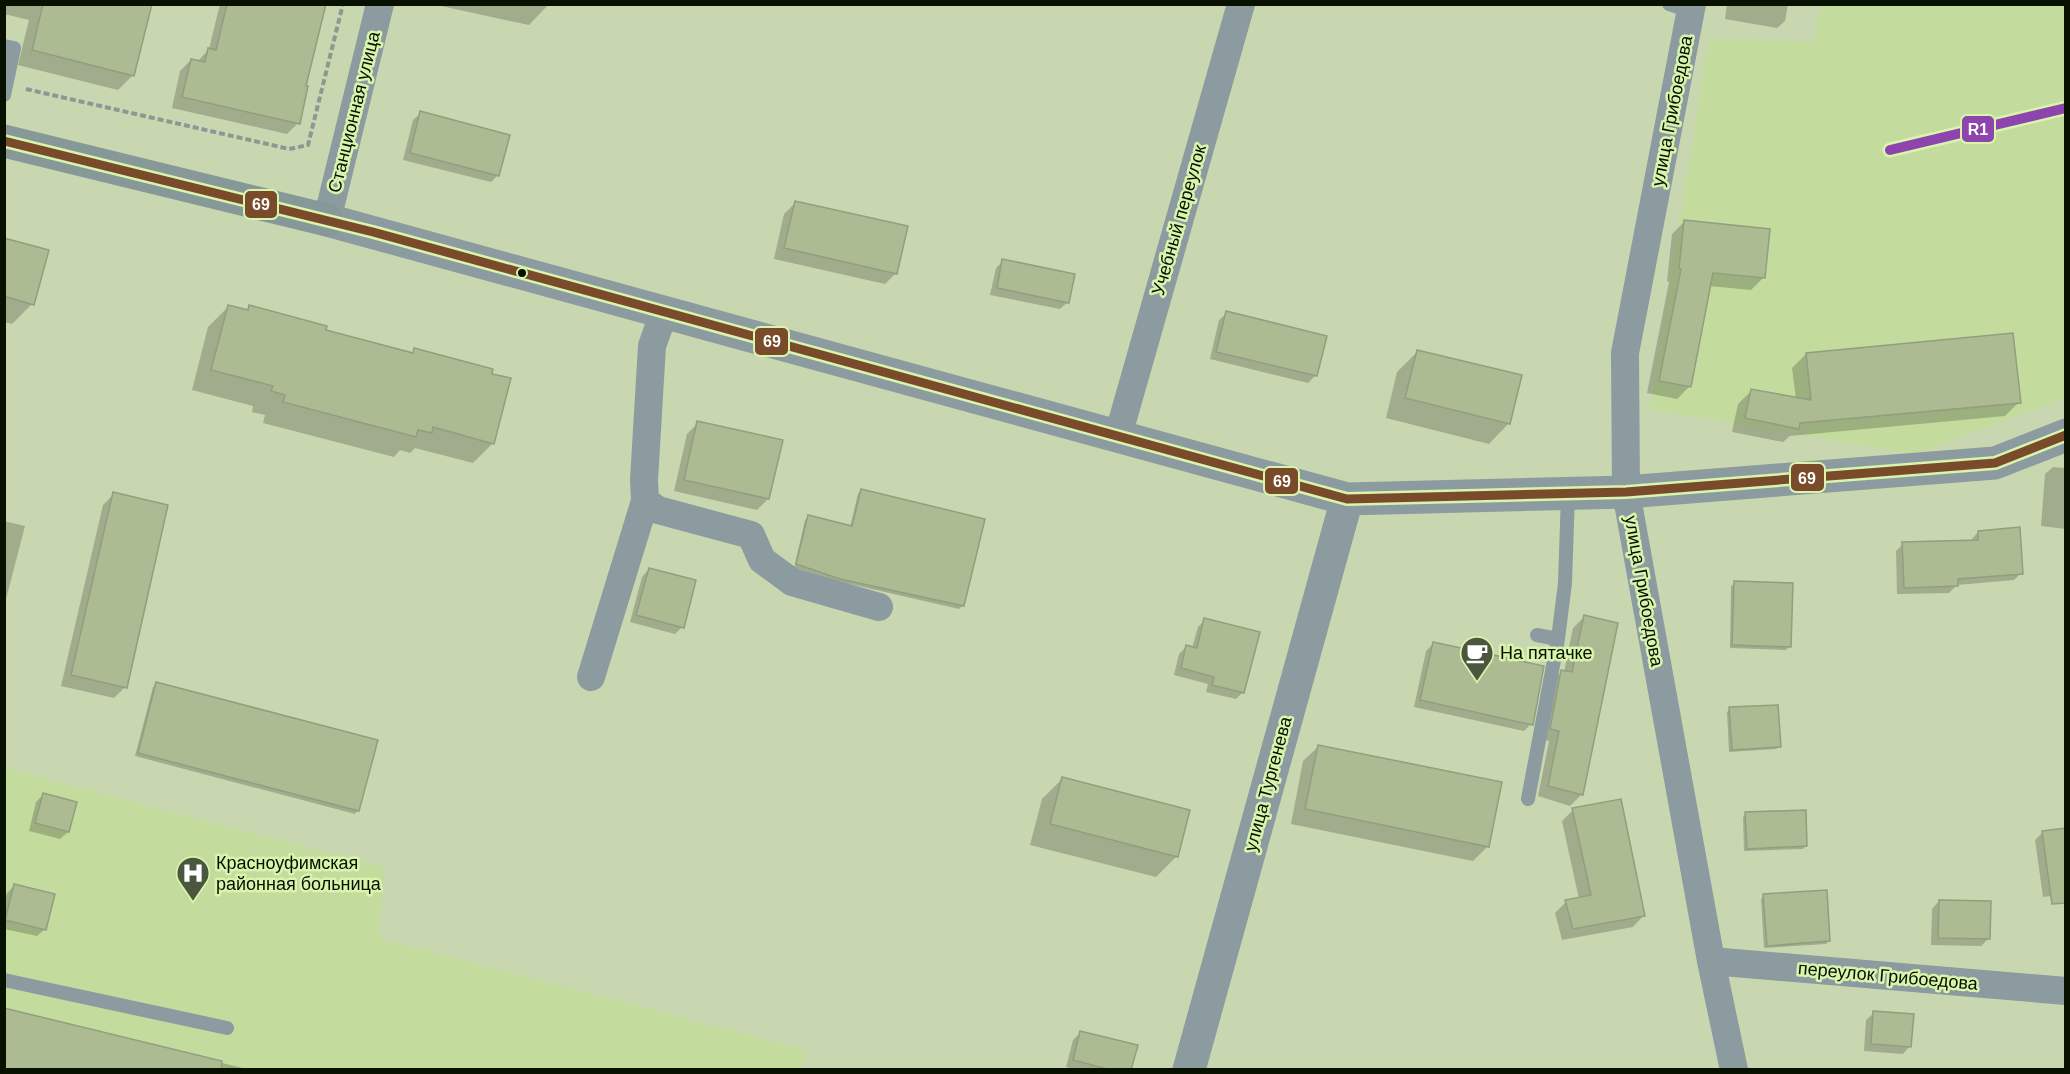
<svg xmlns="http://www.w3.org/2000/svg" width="2070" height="1074" font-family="Arial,sans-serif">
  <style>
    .built { fill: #c4db9e }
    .shadow { fill: #0003 }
    .building { fill: #acbb91; stroke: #929e80; stroke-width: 1.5 }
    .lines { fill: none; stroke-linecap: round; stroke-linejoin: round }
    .path { stroke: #8c9893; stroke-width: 4; stroke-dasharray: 6 3; stroke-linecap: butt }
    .service { stroke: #8c9ba0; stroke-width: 14 }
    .minor { stroke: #8c9ba0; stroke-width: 28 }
    .tertiary { stroke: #8c9ba0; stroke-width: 33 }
    .secondary { stroke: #879898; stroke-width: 33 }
    .bus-1-casing { stroke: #d8f4ad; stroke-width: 14 }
    .bus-1 { stroke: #7a4b2a; stroke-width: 9 }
    .rail-1-casing { stroke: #d8f4ad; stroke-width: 15 }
    .rail-1 { stroke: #8e44ad; stroke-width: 10 }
    .bus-dot { fill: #081000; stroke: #d8f4ad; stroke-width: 2 }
    .labels { text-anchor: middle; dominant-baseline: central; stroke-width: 5; stroke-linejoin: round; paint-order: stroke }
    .street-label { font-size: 18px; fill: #081000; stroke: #d8f4ad }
    .poi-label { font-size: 18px; fill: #081000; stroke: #d8f4ad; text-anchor: start }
    .line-badge { stroke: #d8f4ad; stroke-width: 2 }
    .badge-label { font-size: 16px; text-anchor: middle; font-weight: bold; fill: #fff }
  </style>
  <rect width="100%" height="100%" fill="#c8d7b0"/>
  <path class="built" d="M1821,5H2065V398L1914,454L1650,409L1709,39L1813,42Z
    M4,768L384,867L379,938L806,1050L802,1069H5Z"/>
  <path class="shadow" d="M4,4H151L133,75L118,90L18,65L29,20L4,14Z
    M220,4H323L304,87L298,123L287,134L172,108L180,71L191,60L197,62L209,49Z
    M432,4H549L529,25Z
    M1727,4H1788L1785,21L1777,28L1725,19Z
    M421,113L498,175L491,182L403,160L413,120Z
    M795,203L896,273L885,284L774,259L784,214Z
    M1684,222L1764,277L1751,290L1709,286L1689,387L1677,399L1647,393L1669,282L1667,281L1672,234Z
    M4,239L32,304L12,324L4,322Z
    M1003,261L1068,302L1060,309L990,295L996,268Z
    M229,306L245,311L249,307L324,332L411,354L415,350L493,443L473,463L415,448L410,453L400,450L394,457L263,423L265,415L252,412L253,406L192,390L208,327Z
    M1227,313L1316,375L1308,383L1210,359L1219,320Z
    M1418,351L1509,423L1489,444L1386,418L1397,372Z
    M1806,354L2019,402L2005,416L1790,436L1783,442L1732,432L1738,404L1752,390L1796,399L1792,368Z
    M698,423L768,499L757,510L674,491L687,434Z
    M2053,467L2066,468V529L2041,526L2045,474Z
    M861,491L963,605L959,609L837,581L794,568L805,520L808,517L850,527L858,494Z
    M114,494L125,687L114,698L61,686L103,505Z
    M4,521L25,526L4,607Z
    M1978,532L2021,573L2014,580L1957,585L1949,593L1897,594L1896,551L1903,544L1971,542V540Z
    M649,569L682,627L675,634L630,622L642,577Z
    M1735,583L1789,647L1786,650L1730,648L1731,586Z
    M1584,617L1616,624L1581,795L1570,806L1538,796L1549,741L1540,739L1551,683L1562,671L1564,672L1573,628Z
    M1205,620L1243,692L1236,699L1206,692L1208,684L1174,675L1179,654L1186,647L1192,648L1198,627Z
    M1433,644L1531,724L1524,731L1414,707L1426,651Z
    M157,683L358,810L355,814L135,756L153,687Z
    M1730,709L1779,746L1776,749L1729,752L1727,712Z
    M1318,747L1488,846L1473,861L1291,824L1303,761Z
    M1062,779L1177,856L1156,877L1030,845L1042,799Z
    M44,794L68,832L60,839L29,831L36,802Z
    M1573,810L1644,915L1633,927L1562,940L1555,913L1566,902L1579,899L1562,821Z
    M1746,814L1806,846L1803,849L1744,851L1743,817Z
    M2042,833L2066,894L2043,897L2035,840Z
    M14,886L45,929L37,936L4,929V902L7,893Z
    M1764,896L1829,941L1826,944L1764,948L1761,899Z
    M1939,901L1988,939L1981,946L1931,945L1932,909Z
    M4,1010L251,1070H4Z
    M1874,1013L1910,1046L1903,1054L1864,1051L1866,1020Z
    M1081,1032L1130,1070H1077L1066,1067L1073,1040Z"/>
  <path class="building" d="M43,4H152L134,76L32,50Z
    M227,4H326L306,86H308L300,124L182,97L191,59L205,62L208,48L216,50Z
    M420,111L510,135L499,176L410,153Z
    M795,201L908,226L897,274L784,248Z
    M1684,220L1770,229L1765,278L1713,273L1691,387L1659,381L1681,269H1679Z
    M4,238L49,250L34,305L4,296Z
    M1002,259L1075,274L1069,303L997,288Z
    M228,305L248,310L249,305L327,326L326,330L413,353L414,348L493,369L492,374L511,378L494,444L433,427L432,433L418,430L416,437L283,402L285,395L271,391L273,386L211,370Z
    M1226,311L1327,336L1317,376L1216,352Z
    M2013,333L2021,403L1800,423L1799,429L1745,418L1751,389L1811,400L1806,353Z
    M1417,350L1522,375L1510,424L1405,398Z
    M697,421L783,440L769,499L684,480Z
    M861,489L985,519L964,606L840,579L796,564L808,515L852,526Z
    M113,492L168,505L127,688L71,675Z
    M2020,527L2023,574L1958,579V586L1904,588L1902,542L1978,540V531Z
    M649,568L696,580L684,628L636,615Z
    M1734,581L1793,583L1791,647L1732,645Z
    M1584,615L1618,623L1583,795L1548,786L1559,731L1550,729L1561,670L1572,672Z
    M1204,618L1260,632L1244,693L1212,685L1214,677L1181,668L1186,645L1197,648Z
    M1433,642L1544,666L1533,725L1420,700Z
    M156,682L378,740L359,811L138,753Z
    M1778,705L1781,747L1732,750L1729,707Z
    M1318,745L1502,782L1489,847L1305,809Z
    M1062,777L1190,810L1178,857L1050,824Z
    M43,793L77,802L69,832L35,823Z
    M1621,799L1645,916L1573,929L1565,900L1591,895L1572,808Z
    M1806,810L1807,846L1747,849L1745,812Z
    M2066,828V903L2052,904L2042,831Z
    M14,884L55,894L46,930L5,920Z
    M1827,890L1830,941L1767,946L1763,894Z
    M1939,900L1991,901L1990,939L1938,938Z
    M4,1008L222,1061L221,1070H4Z
    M1873,1011L1914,1014L1911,1047L1871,1044Z
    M1080,1031L1138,1045L1131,1070H1111L1073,1060Z"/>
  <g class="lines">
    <path class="path" d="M26,89L289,149L308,145L343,4"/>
    <path class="service" d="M1669,4L1691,11
      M4,46L14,48L4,95
      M1537,635L1558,639
      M1528,799L1558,639L1565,583L1568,494
      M4,980L227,1028"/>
    <path class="minor" d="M1692,4L1625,353L1626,492L1711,961L1734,1070
      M327,220L380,4
      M664,312L652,346L644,480L645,501L658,510L751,535L762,560L792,582L879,607
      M1118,436L1241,4
      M591,677L645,501
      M1711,961L2066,991"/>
    <path class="tertiary" d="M327,220L1347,499L1626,492L1995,463L2066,435
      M1189,1070L1347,499"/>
    <path class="secondary" d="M4,141L327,220"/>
    <g class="bus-1-casing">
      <path id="bus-1" d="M4,141L373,232L1347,499L1626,492L1995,463L2066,435"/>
    </g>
    <use href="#bus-1" class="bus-1"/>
    <g class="rail-1-casing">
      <path id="rail-1" d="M1890,150L2066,108"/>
    </g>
    <use href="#rail-1" class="rail-1"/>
  </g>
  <defs>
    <g id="cafe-pin" transform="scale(1.725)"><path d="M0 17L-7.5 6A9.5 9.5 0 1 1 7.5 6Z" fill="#4b563e" stroke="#d8f4ad"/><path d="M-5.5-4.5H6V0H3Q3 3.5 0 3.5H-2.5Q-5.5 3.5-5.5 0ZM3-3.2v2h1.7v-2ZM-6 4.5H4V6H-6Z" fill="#fff"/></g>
    <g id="hospital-pin" transform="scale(1.725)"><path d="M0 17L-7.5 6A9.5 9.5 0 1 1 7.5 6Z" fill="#4b563e" stroke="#d8f4ad"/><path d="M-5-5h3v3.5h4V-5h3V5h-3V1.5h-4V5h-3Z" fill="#fff"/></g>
  </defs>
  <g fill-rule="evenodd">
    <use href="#cafe-pin" x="1477" y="653"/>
    <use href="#hospital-pin" x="193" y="873"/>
  </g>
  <circle class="bus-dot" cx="522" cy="273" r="5"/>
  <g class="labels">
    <g class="street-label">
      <text transform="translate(1672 111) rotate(-79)">улица Грибоедова</text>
      <text transform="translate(354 112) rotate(-76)">Станционная улица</text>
      <text transform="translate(1179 220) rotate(-74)">Учебный переулок</text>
      <text transform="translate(1644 591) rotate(80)">улица Грибоедова</text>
      <text transform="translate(1268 784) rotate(-75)">улица Тургенева</text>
      <text transform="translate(1888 976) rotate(5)">переулок Грибоедова</text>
    </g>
    <g class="poi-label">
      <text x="1500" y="653">На пятачке</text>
      <text x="216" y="863">Красноуфимская<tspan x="216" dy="21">районная больница</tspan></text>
    </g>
  </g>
  <g class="line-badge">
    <rect x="1961" y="115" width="34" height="28" rx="6" fill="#8e44ad"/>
    <rect x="244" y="190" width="34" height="29" rx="6" fill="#7a4b2a"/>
    <rect x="754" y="327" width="35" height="29" rx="6" fill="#7a4b2a"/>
    <rect x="1790" y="463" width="35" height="29" rx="6" fill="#7a4b2a"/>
    <rect x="1264" y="467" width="35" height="28" rx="6" fill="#7a4b2a"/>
  </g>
  <g class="badge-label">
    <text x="1978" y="135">R1</text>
    <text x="261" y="210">69</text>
    <text x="772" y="347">69</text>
    <text x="1807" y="484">69</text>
    <text x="1282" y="487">69</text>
  </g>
  <rect width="2070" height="1074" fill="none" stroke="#081000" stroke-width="12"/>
</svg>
